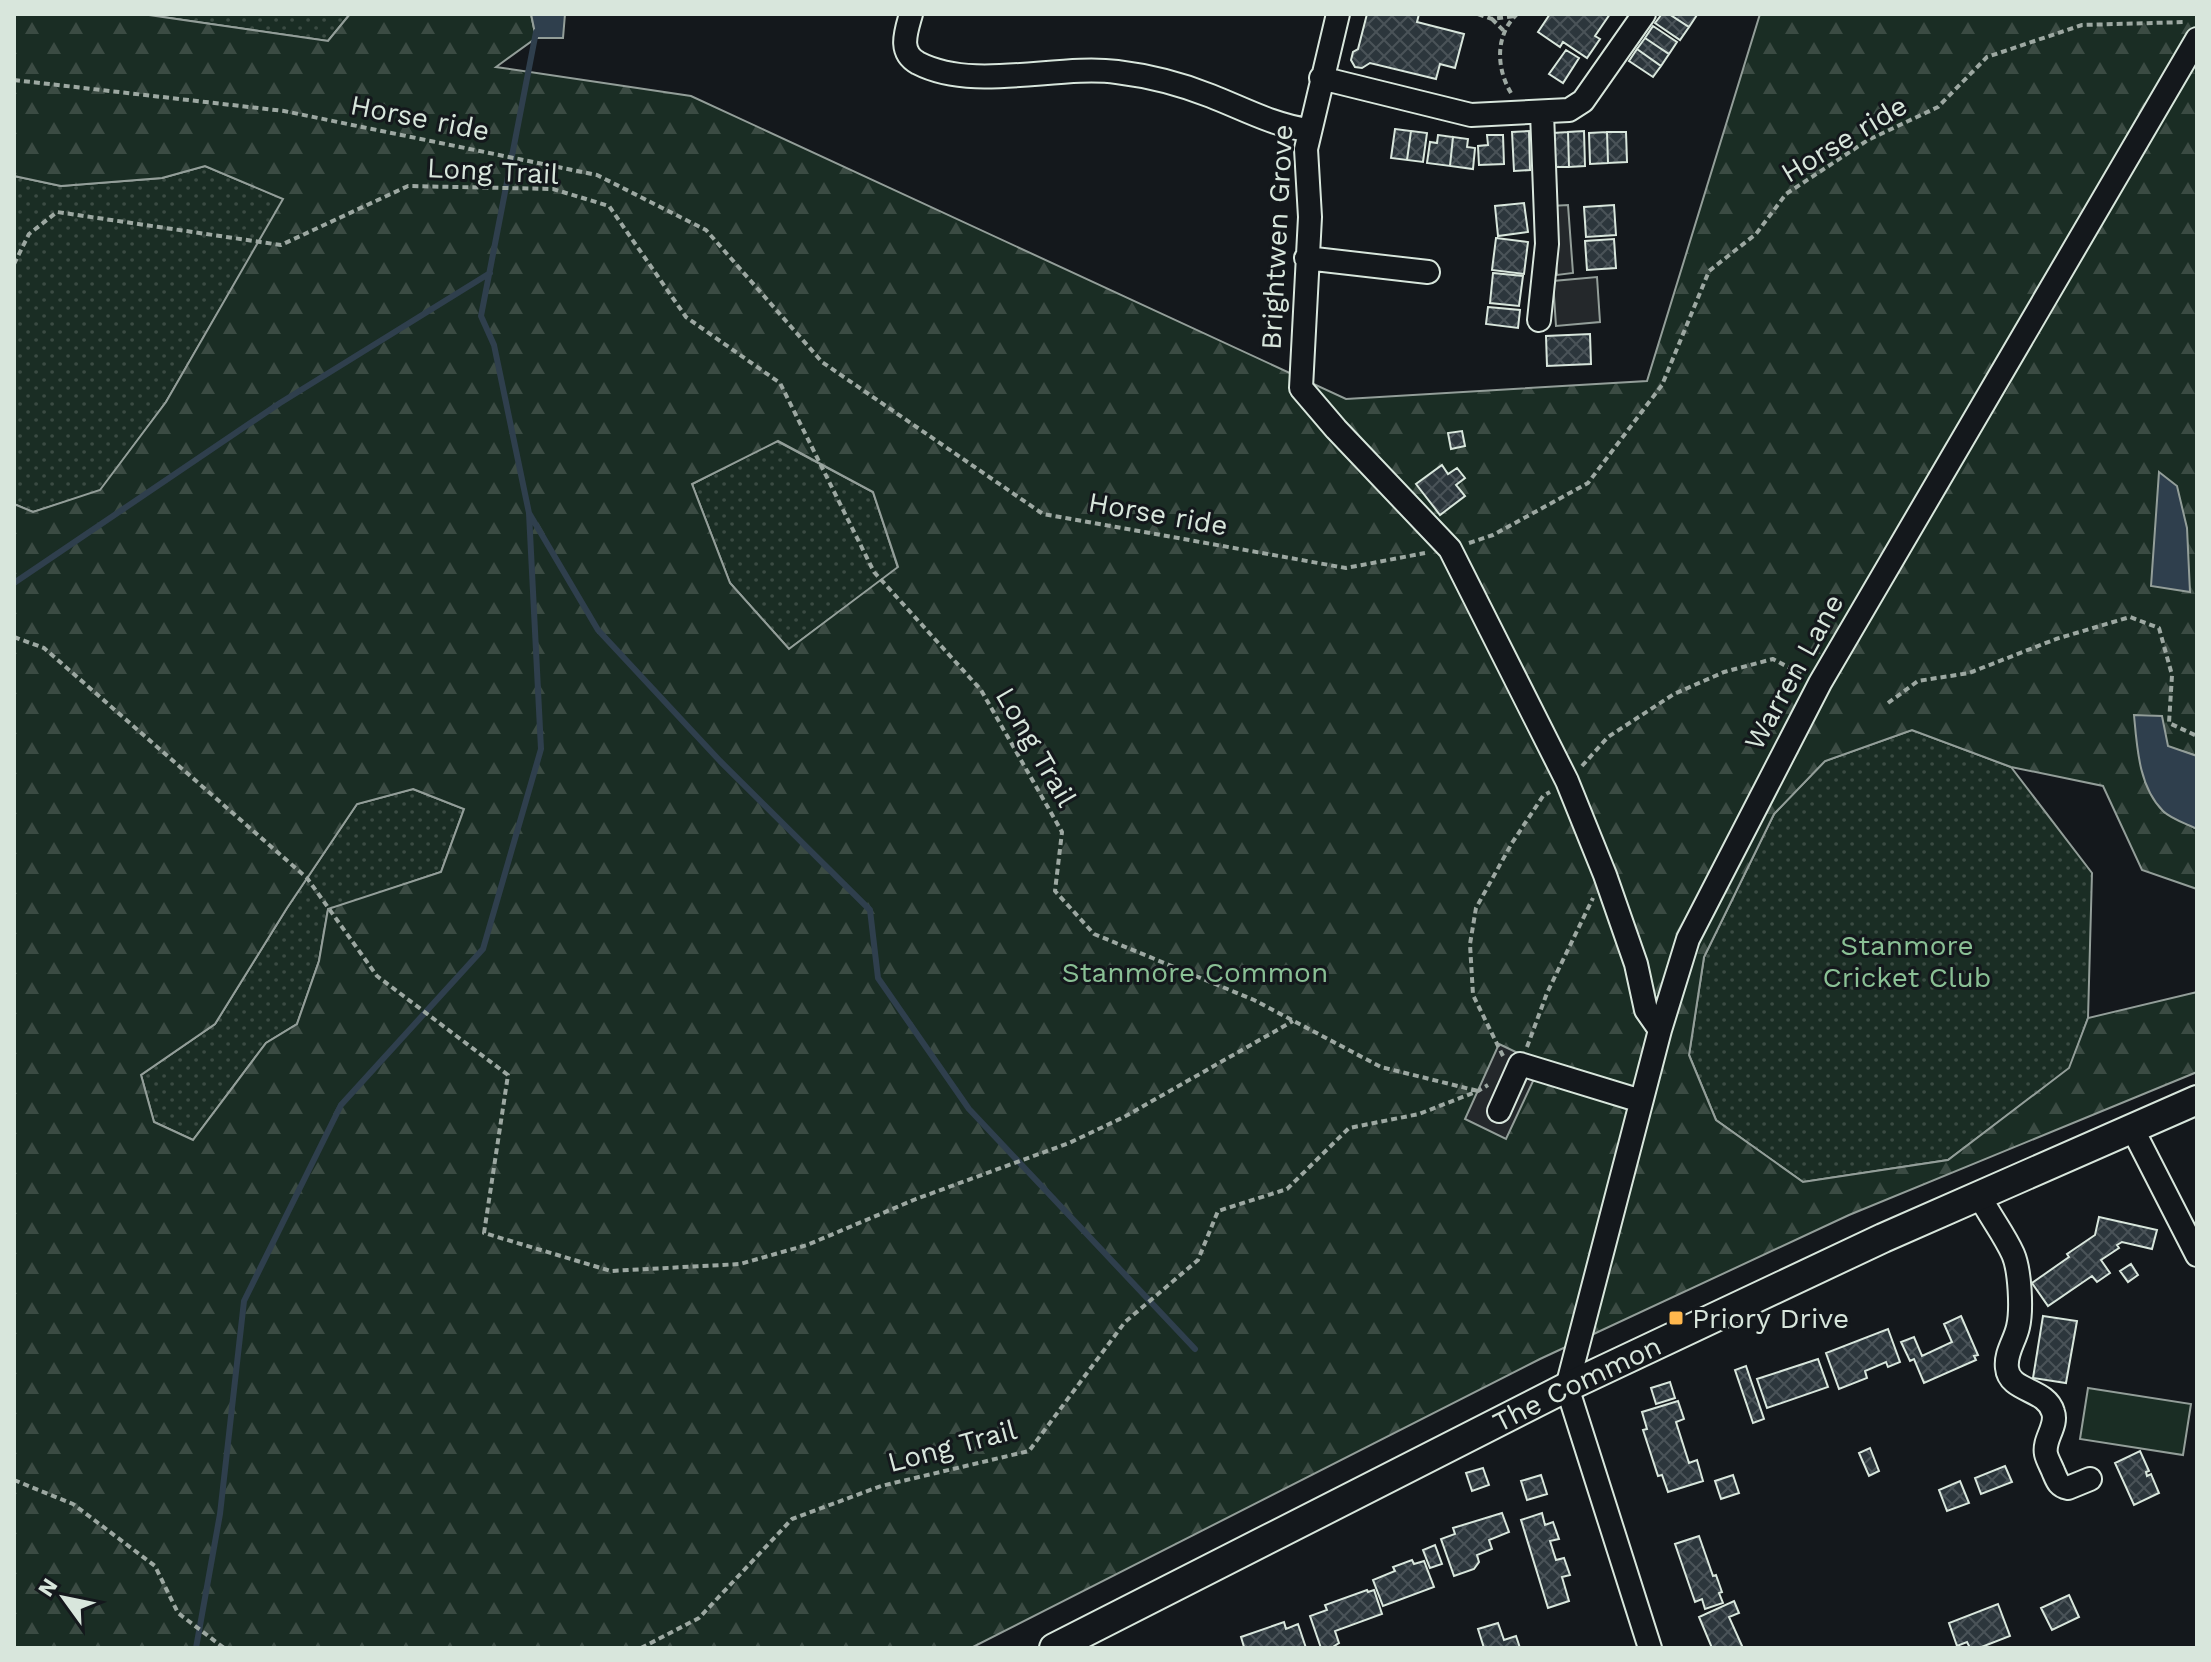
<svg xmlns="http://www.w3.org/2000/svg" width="2211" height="1662" font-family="'Work Sans',sans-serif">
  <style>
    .grass { fill: url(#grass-dots); stroke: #939e99; stroke-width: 2 }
    .forest { fill: url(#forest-firs); stroke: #939e99; stroke-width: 2; fill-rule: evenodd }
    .garden { fill: #1a2d24; stroke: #939e99; stroke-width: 2 }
    .parking { fill: #24282b; stroke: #939e99; stroke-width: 2 }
    .water { fill: #2f3f4d; stroke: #939e99; stroke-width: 2 }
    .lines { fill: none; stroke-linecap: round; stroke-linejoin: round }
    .stream { stroke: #2f3f4d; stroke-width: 6 }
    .building { fill: url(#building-cross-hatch); stroke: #d8e6dc; stroke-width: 2 }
    .minor-casing { stroke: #d8e6dc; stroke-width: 26 }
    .major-casing { stroke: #d8e6dc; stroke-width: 32 }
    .path { stroke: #9da8a2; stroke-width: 4; stroke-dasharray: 6 4; stroke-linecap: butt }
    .minor { stroke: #14181c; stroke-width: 22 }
    .major { stroke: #14181c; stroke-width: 28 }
    .poi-dot { fill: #ffb74d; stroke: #14181c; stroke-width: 3 }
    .labels { text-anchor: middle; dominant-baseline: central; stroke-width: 6; stroke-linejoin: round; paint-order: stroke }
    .street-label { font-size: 28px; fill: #d8e6dc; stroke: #14181c }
    .park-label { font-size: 28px; fill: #8ac095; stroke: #14181c }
    .poi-label { font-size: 28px; fill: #d8e6dc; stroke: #14181c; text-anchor: start }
  </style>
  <defs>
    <pattern id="grass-dots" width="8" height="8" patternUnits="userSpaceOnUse" patternTransform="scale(2)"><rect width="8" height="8" fill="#1a2d24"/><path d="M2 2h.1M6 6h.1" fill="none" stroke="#3b4b43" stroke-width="1.8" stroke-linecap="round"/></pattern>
    <pattern id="forest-firs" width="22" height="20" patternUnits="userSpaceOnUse" patternTransform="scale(2)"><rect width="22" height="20" fill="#1a2d24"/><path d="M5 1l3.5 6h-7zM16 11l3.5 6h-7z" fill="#3b4b43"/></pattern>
    <pattern id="building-cross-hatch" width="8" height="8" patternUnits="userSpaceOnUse" patternTransform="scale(2)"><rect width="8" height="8" fill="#2c363c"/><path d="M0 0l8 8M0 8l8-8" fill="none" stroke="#4a5358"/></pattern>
  </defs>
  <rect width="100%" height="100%" fill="#14181c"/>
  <path class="grass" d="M142,14H350L328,41Z
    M205,166L284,199L166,402L100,491L33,512L14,504V176L61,186L162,178Z
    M777,441L873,492L898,568L789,649L730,583L692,484Z
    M1912,730L2011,767L2092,873L2088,1018L2070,1068L1948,1160L1803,1182L1716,1120L1689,1055L1704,957L1774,814L1825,761Z
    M413,789L464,809L441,872L328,910L319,961L297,1024L266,1043L193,1140L154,1122L141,1075L215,1024L287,908L357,804Z"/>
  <path class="forest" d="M14,14H142L328,41L350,14H531L536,38L496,67L691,96L1346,399L1647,381L1760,14H2197V756L2168,747L2145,782L2164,812L2197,829V889L2142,870L2103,786L2011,767L1912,730L1825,761L1774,814L1704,957L1689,1055L1716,1120L1803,1182L1948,1160L2069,1068L2088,1018L2197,992V1072L1849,1215L1540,1359L971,1648H14V504L33,512L100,490L166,402L283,199L205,166L162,178L61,186L14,176ZM778,441L873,492L898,567L789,649L730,583L692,484ZM413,789L464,809L441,872L328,909L319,961L297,1024L266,1043L193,1140L154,1122L141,1075L215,1024L287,908L357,804Z"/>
  <path class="garden" d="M2088,1388L2191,1404L2183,1455L2080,1439Z"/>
  <path class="parking" d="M1568,205L1573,273L1557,275L1551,206Z
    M1597,277L1600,322L1556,326L1553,281Z
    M1499,1044L1541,1064L1506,1139L1465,1119Z"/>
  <path class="water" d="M531,14H565L563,38H536Z
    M2159,472L2177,486L2187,528L2190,592L2151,586Z
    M2134,715L2162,716L2168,746L2197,756V829C2187,824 2171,819 2163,811C2139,787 2137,748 2134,715Z"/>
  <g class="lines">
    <path class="stream" d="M536,32L481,316L494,345L529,513L598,630L720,761L870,910L878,978L969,1109L1195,1349
      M14,583L280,403L490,273
      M196,1648L220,1514L244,1301L341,1105L483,949L541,749L529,513"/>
  </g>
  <path class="building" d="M1367,14H1419L1417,22L1464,34L1455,68L1440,64L1436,79L1370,63L1362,68L1355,67L1351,60L1353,52L1358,49Z
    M1550,14H1610L1595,36L1600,39L1587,58L1563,42L1560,47L1538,32Z
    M1662,14H1669L1689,27L1680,40L1655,23Z
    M1669,14H1696L1697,15L1689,27Z
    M1653,26L1677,42L1669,54L1645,38Z
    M1645,38L1669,54L1661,66L1637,49Z
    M1637,49L1661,66L1653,77L1629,61Z
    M1566,50L1579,58L1563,83L1549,74Z
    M1395,129L1411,131L1407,160L1391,158Z
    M1411,131L1427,133L1423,162L1407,160Z
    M1529,131L1530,170L1514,171L1512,132Z
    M1584,131L1585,166L1569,167L1568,132Z
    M1568,132L1569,167H1554L1553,133Z
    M1607,132L1608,163L1590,164L1589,133Z
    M1607,132H1626L1627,162L1608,163Z
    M1438,135L1453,137L1450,166L1427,163L1430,142L1437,143Z
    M1487,135H1503L1504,164L1479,165L1478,146L1488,145Z
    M1453,137L1468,139L1467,147L1475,148L1473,169L1450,166Z
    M1524,203L1528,232L1498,236L1495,206Z
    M1614,205L1616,235L1586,237L1584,207Z
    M1496,238L1528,242L1524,274L1492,270Z
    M1614,239L1616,268L1587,270L1585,241Z
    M1493,273L1523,276L1519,306L1490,303Z
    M1488,307L1520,310L1518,328L1486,324Z
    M1590,334L1591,364L1547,366L1546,336Z
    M1462,431L1465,446L1451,449L1448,433Z
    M1442,465L1448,474L1457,468L1465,478L1456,485L1465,496L1440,515L1416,484Z
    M2099,1217L2157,1230L2152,1249L2122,1242L2117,1245L2119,1248L2101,1260L2110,1273L2097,1282L2092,1276L2048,1306L2032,1283L2069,1257L2067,1254L2095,1235Z
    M2131,1264L2138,1275L2128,1282L2120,1271Z
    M1961,1316L1978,1355L1974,1356L1976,1360L1924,1383L1914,1359L1910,1361L1901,1342L1914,1337L1922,1356L1952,1342L1944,1324Z
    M2043,1316L2077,1321L2066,1383L2033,1378Z
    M1888,1329L1900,1362L1888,1367L1886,1362L1865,1371L1867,1378L1839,1389L1826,1353Z
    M1818,1359L1828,1387L1767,1408L1757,1379Z
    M1746,1366L1764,1419L1753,1423L1735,1370Z
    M1670,1382L1675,1398L1656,1404L1651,1388Z
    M1678,1401L1684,1419L1676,1422L1689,1463L1697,1460L1703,1481L1668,1492L1662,1475L1658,1476L1643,1430L1647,1429L1642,1412Z
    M1870,1448L1879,1471L1869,1476L1859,1453Z
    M2140,1451L2149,1471L2146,1472L2147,1476L2151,1474L2159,1493L2134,1505L2115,1463Z
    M2005,1466L2012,1482L1981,1494L1975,1478Z
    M1483,1468L1489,1485L1472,1491L1466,1473Z
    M1541,1475L1547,1494L1527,1500L1521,1481Z
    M1733,1475L1739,1493L1721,1499L1715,1481Z
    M1960,1481L1969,1503L1947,1511L1939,1490Z
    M1502,1513L1509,1532L1489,1540L1492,1549L1477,1555L1479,1562L1474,1569L1454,1576L1441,1539L1455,1534L1453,1528Z
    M1542,1513L1545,1525L1553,1522L1559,1539L1550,1541L1556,1560L1564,1558L1570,1575L1562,1577L1569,1601L1548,1608L1521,1520Z
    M1699,1536L1713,1576L1716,1575L1722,1592L1719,1593L1723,1603L1705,1609L1702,1599L1695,1602L1675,1544Z
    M1435,1545L1442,1564L1430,1568L1423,1550Z
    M1412,1560L1414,1564L1424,1561L1434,1587L1383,1606L1373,1580L1395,1571L1393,1567Z
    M1367,1590L1368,1592L1374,1590L1382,1614L1335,1631L1339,1643L1331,1648H1321L1310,1616L1327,1610L1325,1605Z
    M2069,1595L2079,1617L2052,1630L2041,1608Z
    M1734,1601L1739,1613L1729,1617L1743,1648H1712L1699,1617Z
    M1998,1604L2010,1636L1979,1648H1970L1967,1642L1957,1646L1949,1623Z
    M1284,1622L1286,1629L1298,1624L1306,1648H1240L1244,1647L1241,1637Z
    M1498,1623L1504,1640L1516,1636L1520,1648H1484L1478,1629Z"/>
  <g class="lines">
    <g class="minor-casing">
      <path id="minor" d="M911,14C906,32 898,52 918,63C974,92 1057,64 1117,72C1150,76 1181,84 1211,96C1244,109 1273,125 1308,130
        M1338,14L1306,149L1310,217L1301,388L1336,429L1450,549L1567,781L1605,875L1636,964L1646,1010L1660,1030
        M1321,78L1471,115L1569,110L1583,101L1644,14
        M1306,258L1428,272
        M1539,320L1547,244L1542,113
        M1499,1111L1520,1064L1641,1101
        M2132,1128L2197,1255
        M1979,1195C1989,1215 2004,1234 2013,1254C2020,1270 2022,1310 2018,1327C2015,1341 2005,1353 2007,1368C2009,1392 2046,1388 2053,1412C2058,1426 2043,1439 2046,1454C2047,1459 2051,1466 2053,1471C2057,1480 2058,1486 2068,1488L2090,1479
        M1650,1648L1567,1387L1660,1030L1688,939L1820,683L2197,39"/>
    </g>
    <g class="major-casing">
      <g id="major">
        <path id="s1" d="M1054,1648L1567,1387L1883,1238L2197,1100"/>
      </g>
    </g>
    <path class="path" d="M1478,14L1492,19L1514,16
      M1492,19L1504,31
      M14,80L284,111L597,175L706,230L822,362L1043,514L1346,568L1425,553
      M1511,93C1496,68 1495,35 1517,14
      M14,264L29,234L57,212L281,245L408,186L553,189L609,206L686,317L780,383L874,572L981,690L1062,832L1055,891L1094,934L1254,1000L1381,1067L1478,1091
      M1469,543L1493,535L1588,483L1662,385L1709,271L1756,234L1786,194L1868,140L1938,107L1987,57L2082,25L2186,22
      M14,637L44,648L307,878L377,976L508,1075L484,1233L611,1271L740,1264L807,1245L916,1199L1069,1143L1124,1117L1293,1021
      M1888,703L1918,681L1969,673L2056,639L2130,617L2159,628L2172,675L2169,723L2197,736
      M1582,766L1608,737L1674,694L1724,672L1773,659L1801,674
      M1527,1047L1547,993L1593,898
      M1503,1056L1473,995L1470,944L1476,908L1512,843L1543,796L1550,792
      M14,1480L73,1504L155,1566L178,1613L224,1648
      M641,1648L699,1618L792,1519L881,1486L1029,1451L1125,1322L1198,1260L1218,1211L1287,1189L1349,1128L1419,1114L1478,1091L1488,1085"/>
    <use href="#minor" class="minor"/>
    <use href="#major" class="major"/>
  </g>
  <rect class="poi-dot" x="1668" y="1310" width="16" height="16" rx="4"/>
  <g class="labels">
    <g class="street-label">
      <text transform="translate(420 118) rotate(11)">Horse ride</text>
      <text transform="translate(1844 139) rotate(-31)">Horse ride</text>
      <text transform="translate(493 171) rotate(3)">Long Trail</text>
      <text transform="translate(1277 237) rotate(-87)">Brightwen Grove</text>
      <text transform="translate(1158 514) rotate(10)">Horse ride</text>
      <text transform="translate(1794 672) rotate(-61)">Warren Lane</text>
      <text transform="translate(1036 747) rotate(60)">Long Trail</text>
      <text stroke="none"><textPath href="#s1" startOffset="586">The Common</textPath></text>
      <text transform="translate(952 1446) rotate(-15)">Long Trail</text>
    </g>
    <g class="park-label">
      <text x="1907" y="945">Stanmore<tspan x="1907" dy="32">Cricket Club</tspan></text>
      <text x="1195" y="972">Stanmore Common</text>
    </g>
    <g class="poi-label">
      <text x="1692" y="1318">Priory Drive</text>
    </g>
  </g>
  <rect width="2211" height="1662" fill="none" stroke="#d8e6dc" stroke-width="32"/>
  <g transform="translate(64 1598) rotate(303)" stroke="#14181c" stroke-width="6" paint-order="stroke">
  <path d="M0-6L14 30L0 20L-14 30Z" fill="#d8e6dc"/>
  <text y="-12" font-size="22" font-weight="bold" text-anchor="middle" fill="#d8e6dc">N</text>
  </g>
</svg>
